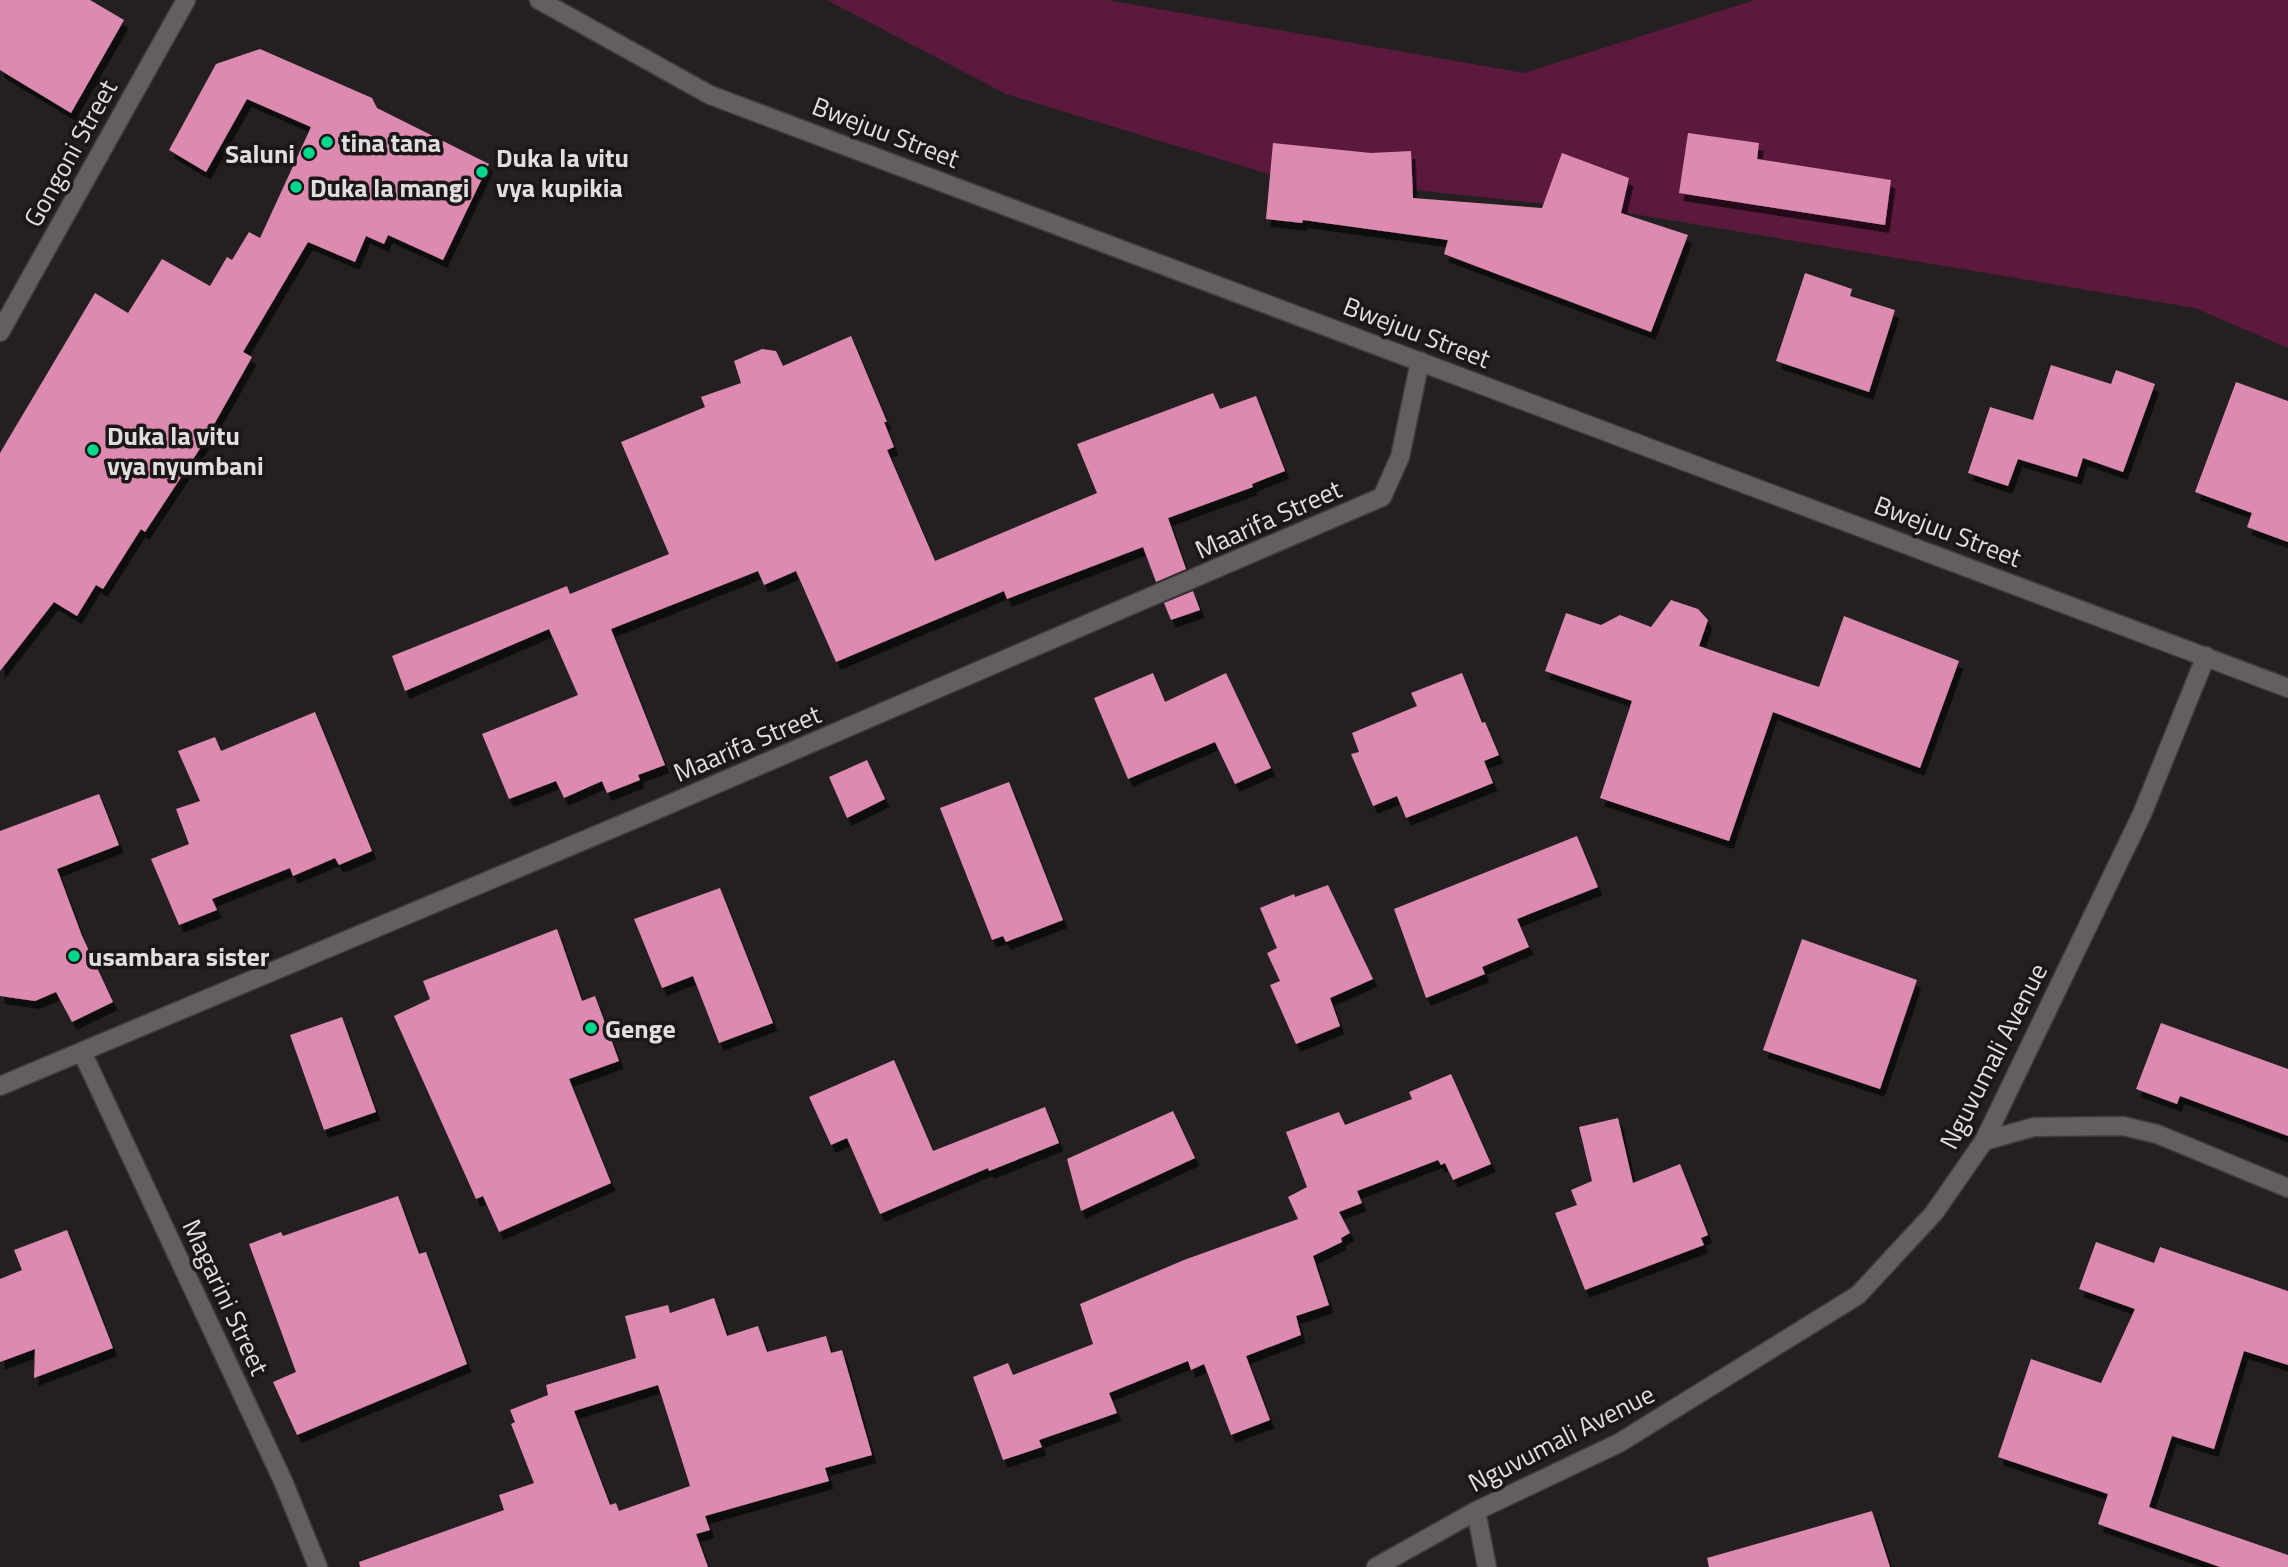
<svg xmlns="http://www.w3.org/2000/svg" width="2288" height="1567" font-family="'Titillium Web',sans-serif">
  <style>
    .green { fill: #5b1a3d }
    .building { fill: #dc8ab0; fill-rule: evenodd; filter: url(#shadow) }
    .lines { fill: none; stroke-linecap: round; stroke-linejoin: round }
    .minor-casing { stroke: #403c3e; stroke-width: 21 }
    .minor { stroke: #645e60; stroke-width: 18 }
    .poi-dot { fill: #00d98c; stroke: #1b1618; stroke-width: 2.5 }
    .labels { text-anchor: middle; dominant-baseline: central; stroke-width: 7; stroke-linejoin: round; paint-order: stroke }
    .street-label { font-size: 26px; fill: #e1dedf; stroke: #1b1618 }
    .poi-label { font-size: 26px; font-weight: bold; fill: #e1dedf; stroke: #1b1618; text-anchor: start }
  </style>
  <defs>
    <filter id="shadow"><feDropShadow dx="4.5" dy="8" stdDeviation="0" flood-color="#0009"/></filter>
  </defs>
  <rect width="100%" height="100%" fill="#242021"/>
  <path class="green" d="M827,0H1107L1524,73L1755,0H2288V348L2195,308L1622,212L1272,175L1006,94Z"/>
  <path class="building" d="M0,0H90L124,20L71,113L0,70Z
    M260,49L372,98L377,108L489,164L443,260L388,235L384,244L366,236L355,262L308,242L243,352L252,357L203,444L145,532L141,529L103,589L96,585L77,616L54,602L0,671V453L95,293L128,313L162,259L210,286L227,257L232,260L249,232L260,238L311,127L247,99L206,172L169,150L216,64Z
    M1688,133L1759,143L1757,159L1891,180L1885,225L1679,193Z
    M1273,143L1371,153L1411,151L1413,198L1542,208L1562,153L1629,178L1621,213L1688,235L1651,332L1444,254L1448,240L1303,220L1302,223L1266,219Z
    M1805,273L1852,289L1850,296L1895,310L1869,392L1776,361Z
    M851,336L887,422H884L894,447L887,450L935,561L1097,493L1077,444L1213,393L1220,409L1256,396L1285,471L1252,484L1253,487L1168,518L1186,569L1156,582L1143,547L1007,599L1004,591L836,662L796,571L764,585L758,571L611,629L665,765L638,775L640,780L607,793L602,781L564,798L556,781L509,799L482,734L578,695L549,629L405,691L392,656L567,586L570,594L669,554L621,442L705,407L701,397L741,383L734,361L762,349L776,351L783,366Z
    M2051,365L2111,384L2116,370L2155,384L2123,472L2083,458L2077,477L2018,459L2008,486L1968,473L1990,407L2033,420Z
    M2236,382L2288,401V542L2247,527L2252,513L2195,492Z
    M1193,591L1200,610L1171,620L1164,603Z
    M1671,600L1698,609L1708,620L1699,646L1819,687L1844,616L1959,661L1920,768L1773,712L1729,841L1600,798L1632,701L1545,671L1566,613L1601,625L1620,615L1651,627Z
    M1153,673L1165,702L1226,673L1271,768L1235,784L1215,742L1128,779L1094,698Z
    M1462,673L1482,723L1485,722L1499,755L1484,761L1493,783L1406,818L1397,796L1373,806L1351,754L1359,752L1352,733L1417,706L1411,693Z
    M315,712L372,851L339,865L335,858L293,876L290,868L212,899L217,910L179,925L151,859L189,844L176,809L200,801L178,751L215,737L221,751Z
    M867,760L885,799L847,818L829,777Z
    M1009,782L1063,920L1006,942L1003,936L992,940L940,808Z
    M99,794L119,845L57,869L82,936L113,1002L72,1022L56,992L35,1001L0,996V831Z
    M1577,836L1598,887L1517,919L1529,947L1482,967L1485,974L1426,998L1394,909Z
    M1328,885L1373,979L1330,998L1340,1026L1296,1044L1270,985L1280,981L1267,953L1277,948L1260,908L1294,894L1295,897Z
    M720,888L773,1023L719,1043L693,976L662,988L634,919Z
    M557,929L582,1001L595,996L619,1061L569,1079L611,1183L499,1232L483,1196L476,1199L394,1016L430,999L423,981Z
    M1802,939L1917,980L1880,1089L1763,1050Z
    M342,1017L376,1112L324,1130L290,1035Z
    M2161,1023L2288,1069V1136L2180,1096L2177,1104L2136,1089Z
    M894,1060L933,1151L1045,1107L1059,1143L989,1171L988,1168L880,1214L847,1138L831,1145L809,1097Z
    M1451,1074L1491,1164L1453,1180L1445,1163L1441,1165L1438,1160L1357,1191L1362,1203L1339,1212L1350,1233L1341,1238L1342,1242L1313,1256L1329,1305L1296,1316L1301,1335L1246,1356L1270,1420L1231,1435L1204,1364L1191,1370L1188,1361L1109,1393L1117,1413L1039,1440L1042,1447L1003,1460L973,1377L1008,1363L1013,1375L1093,1344L1080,1304L1184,1260L1298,1219L1288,1197L1307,1187L1286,1132L1339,1112L1345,1125L1412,1099L1409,1092Z
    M1173,1111L1195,1158L1081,1211L1067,1159Z
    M1618,1118L1633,1183L1680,1164L1708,1235L1701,1238L1704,1245L1585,1290L1555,1213L1577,1205L1571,1190L1592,1181L1579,1127Z
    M398,1196L419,1254L426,1252L467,1364L297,1435L273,1382L296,1372L249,1244L281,1232L283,1236Z
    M67,1230L113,1348L34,1378L35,1349L0,1362V1279L22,1270L14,1250Z
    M2096,1242L2154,1263L2160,1247L2288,1291V1365L2244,1351L2214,1449L2172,1436L2149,1507L2288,1555V1567H2220L2098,1524L2108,1494L1998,1457L2031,1359L2101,1383L2135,1309L2079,1289Z
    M714,1298L727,1336L758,1326L767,1352L826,1336L831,1353L842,1350L872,1455L825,1468L829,1481L705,1516L710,1530L696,1534L708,1567H360L359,1562L504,1510L499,1495L534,1483L511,1424L515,1422L510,1410L548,1395L546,1385L636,1358L625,1316L668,1305L670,1313ZM658,1385L690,1486L619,1511L616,1503L610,1505L574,1411Z
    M1872,1511L1890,1567H1709L1707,1558Z"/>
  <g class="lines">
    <g class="minor-casing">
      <path id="minor" d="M539,0L710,95L2288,688
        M0,332L186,0
        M82,1052L283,1481L318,1567
        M0,1086L649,813L1382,497L1400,457L1420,361
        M1984,1141L2034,1127L2123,1126L2157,1134L2288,1188
        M1476,1511L1487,1567
        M1376,1567L1476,1511L1619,1443L1858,1295L1934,1213L1984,1141L2142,814L2206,656"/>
    </g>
    <use href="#minor" class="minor"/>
  </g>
  <g class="poi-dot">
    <circle cx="327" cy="142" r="7"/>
    <circle cx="309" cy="153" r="7"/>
    <circle cx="482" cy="172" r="7"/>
    <circle cx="296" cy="187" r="7"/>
    <circle cx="93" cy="450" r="7"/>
    <circle cx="74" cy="956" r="7"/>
    <circle cx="591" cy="1028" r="7"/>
  </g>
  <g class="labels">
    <g class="street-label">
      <text transform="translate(886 132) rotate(21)">Bwejuu Street</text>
      <text transform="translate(70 153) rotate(-61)">Gongoni Street</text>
      <text transform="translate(1417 332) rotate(21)">Bwejuu Street</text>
      <text transform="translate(1268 519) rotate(-24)">Maarifa Street</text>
      <text transform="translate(1948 531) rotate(21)">Bwejuu Street</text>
      <text transform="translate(747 743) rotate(-23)">Maarifa Street</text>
      <text transform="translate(1993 1056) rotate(-63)">Nguvumali Avenue</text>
      <text transform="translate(226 1297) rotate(65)">Magarini Street</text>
      <text transform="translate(1561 1438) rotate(-27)">Nguvumali Avenue</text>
    </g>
    <g class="poi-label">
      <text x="341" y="142">tina tana</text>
      <text x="295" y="153" text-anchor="end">Saluni</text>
      <text x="496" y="157">Duka la vitu<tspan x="496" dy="30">vya kupikia</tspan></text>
      <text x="310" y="187">Duka la mangi</text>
      <text x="107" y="435">Duka la vitu<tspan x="107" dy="30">vya nyumbani</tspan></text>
      <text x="88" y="956">usambara sister</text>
      <text x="605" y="1028">Genge</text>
    </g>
  </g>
</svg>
